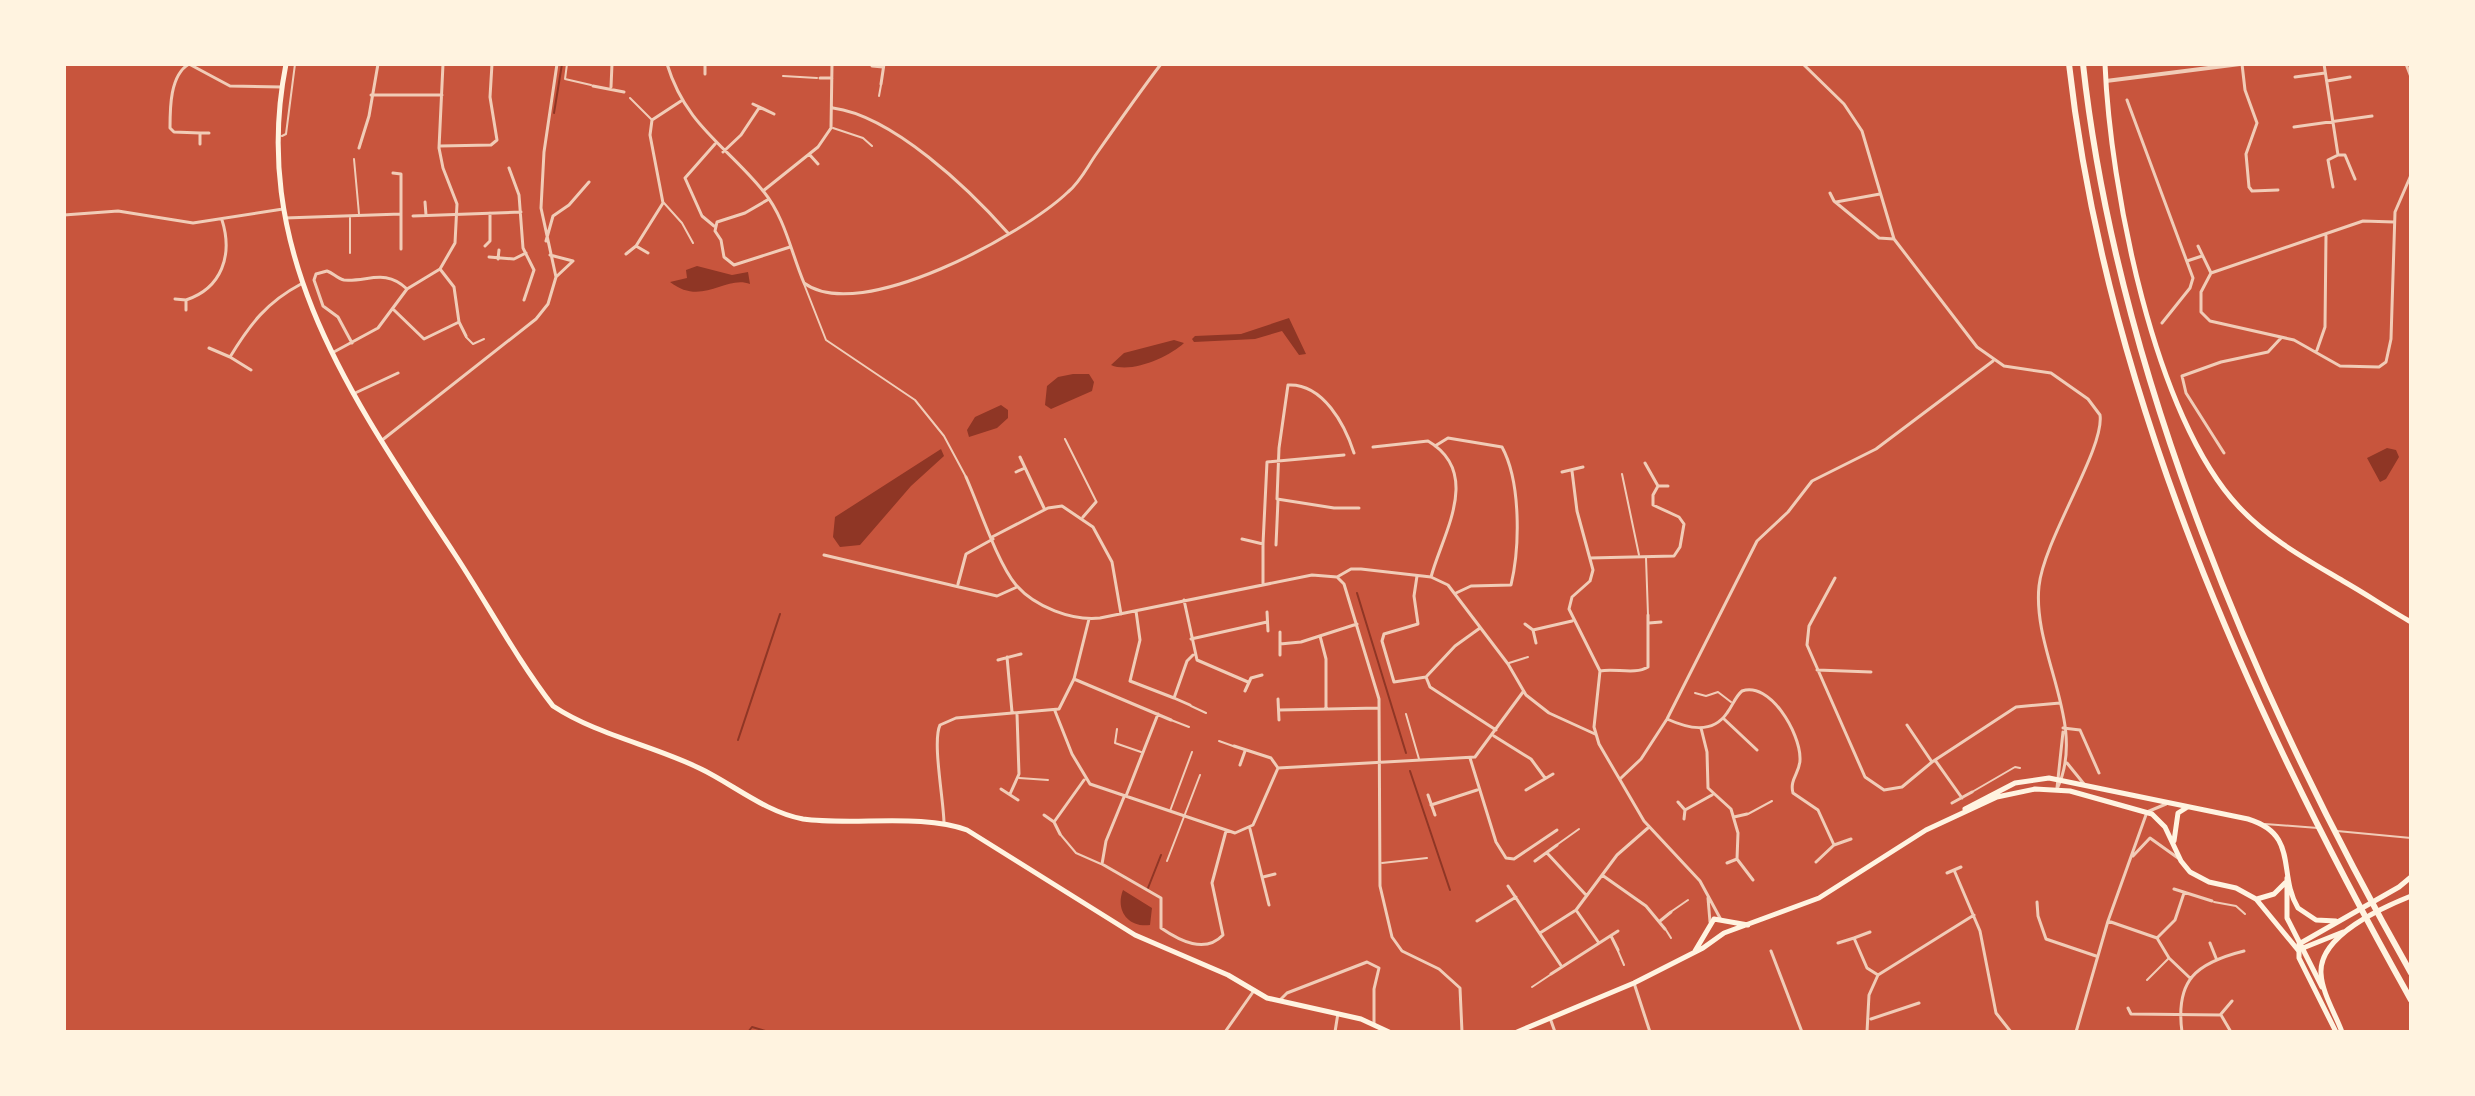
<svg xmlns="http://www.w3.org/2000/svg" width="2475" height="1096" font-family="'Zilla Slab',serif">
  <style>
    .water { fill: #8f3625 }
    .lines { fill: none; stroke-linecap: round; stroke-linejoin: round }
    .stream { stroke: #8f3625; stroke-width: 2 }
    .service { stroke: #f1ccb7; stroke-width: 2 }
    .pedestrian { stroke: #f1ccb7; stroke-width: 2 }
    .minor { stroke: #f1ccb7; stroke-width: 3 }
    .tertiary { stroke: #f1ccb7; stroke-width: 4 }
    .secondary { stroke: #fff3e0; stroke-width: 5 }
    .primary { stroke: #fff3e0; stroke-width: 5 }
    .motorway { stroke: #fff3e0; stroke-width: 6 }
  </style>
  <rect width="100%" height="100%" fill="#c8553d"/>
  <path class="water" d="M697,266L732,275L748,272L750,284C725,275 702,307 670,282L687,278L686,270Z
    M1289,318L1306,354L1299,355L1282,331L1255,339L1194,342L1192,339L1195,336L1241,334Z
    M1174,340L1184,343C1169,357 1131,374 1111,365L1124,353Z
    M1073,374H1089L1094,382L1092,391L1051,409L1045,405L1047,386L1058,377Z
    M1001,405L1008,410V418L997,428L969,437L967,430L975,417Z
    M2387,448L2396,450L2399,457L2386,479L2380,482L2367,458Z
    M941,449L944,456L911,486L860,545L840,547L833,537L835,517Z
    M1123,890L1152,908L1150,925C1128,928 1115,910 1123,890Z"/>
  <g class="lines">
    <path class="stream" d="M554,113L562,64
      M1357,593L1406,753
      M738,740L780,614
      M1410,771L1450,890
      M1148,888L1161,855
      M748,1032L752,1027L769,1032"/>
    <path class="service" d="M567,64L565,79L591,85
      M783,76L817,78
      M879,96L881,85
      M630,98L651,119
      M833,128L863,138L872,146
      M282,136L286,134L295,64
      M354,159L359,214
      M664,203L682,223L693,243
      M350,253V218
      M804,284L826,340L915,400L944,436L966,477
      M466,337L473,344L484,339
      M1065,439L1096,501
      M1622,474L1639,555
      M1509,663L1528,657
      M1695,693L1706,696L1718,692L1731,702
      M1191,706L1206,713
      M1406,714L1419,759
      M1171,720L1189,727
      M1117,729L1115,743L1141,752
      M1219,741L1233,746
      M1019,778L1048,780
      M1972,792L2015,767L2020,768
      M1170,811L1192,752
      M1748,814L1772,801
      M2265,824L2318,828
      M2337,831L2411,838
      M1060,834L1076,853L1101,864
      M1558,844L1579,829
      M1167,861L1200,775
      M1382,863L1427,858
      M2214,902L2236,906L2245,914
      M1672,911L1688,900
      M1666,930L1671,938
      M1618,951L1624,965
      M2147,980L2168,959
      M1532,987L1550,975"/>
    <path class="pedestrian" d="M1646,558L1648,615"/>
    <path class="minor" d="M189,64C170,75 170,108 170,128L174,132L200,133V144
      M189,64L230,86L282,87
      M667,64C686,126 726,145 764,192C785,218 791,252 804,283C860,325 1024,234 1068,192C1081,181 1087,167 1097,153C1118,123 1139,93 1161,64
      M705,64V74
      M1803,64L1844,104L1862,131L1894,239L1977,347L2004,366L2051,373L2088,399L2100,415C2105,448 2044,539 2039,586C2032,653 2088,724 2057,789
      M2242,64L2245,90L2257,123L2246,154L2249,187L2252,191L2278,190
      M2324,64L2338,155L2328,160L2333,187
      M2406,64L2411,77
      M872,66L883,67
      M2295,77L2325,73
      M820,78H832
      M2327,81L2350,77
      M881,84L884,64
      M593,86L624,92
      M611,87L612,64
      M371,95H442
      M2127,100L2193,278L2190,288L2162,323
      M753,104L774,114
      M833,108C893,116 969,189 1008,233
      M2294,127L2372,116
      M200,133H209
      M440,146L491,145L497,140L490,97L492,64
      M359,148L369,116L378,64
      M723,152L741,135L759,108
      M809,154L818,164
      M2338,155H2345L2355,179
      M509,168L519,195L523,248L534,270L524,300
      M393,173L401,174V249
      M763,191L818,147L831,128L832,64
      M1830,193L1834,201L1879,238L1894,239
      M769,199L745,213L717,222L715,231L721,240L724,257L734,265L790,247
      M425,202L426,215
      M1836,202L1880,194
      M64,215L118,211L193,223L283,209
      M413,216L521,212
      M285,218L401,214
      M714,226L702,216L685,178L715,144
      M546,241L553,216L569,205L589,182
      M485,246L490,241V213
      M636,246L648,253
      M2198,246L2211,273
      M626,254L636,246L663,203L650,135L652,120L681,101
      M550,255L573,261
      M489,257L514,259L526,253
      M498,259L499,250
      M2187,261L2202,256
      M2211,273L2201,292V312L2210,321L2294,340L2340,366L2379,367L2386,362L2391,339L2395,212L2411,175
      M2211,273L2363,221L2394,222
      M556,277L573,261
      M175,299L186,300
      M186,310V300C222,288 233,255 222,220
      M394,310L424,339L459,322L454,287L440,269
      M459,322L466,336
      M352,343L338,317L323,306L314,280L316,274L327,271C333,273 338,279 344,280C368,282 385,268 407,289
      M209,348L230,357
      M2317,350L2325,327L2326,236
      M332,353L378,328L407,289L440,269L455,243L457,204L443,168L439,148L443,64
      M251,370L230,357C250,324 267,302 301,284
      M353,394L398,373
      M381,441L536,319L548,304L556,277L541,208L544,152L557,64
      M1435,446L1448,438L1502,447C1521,482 1520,547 1511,585L1471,586L1456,593
      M1373,447L1428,441C1483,473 1442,535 1431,577
      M1354,453C1345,425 1323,383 1288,385L1279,448L1277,499L1334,508H1359
      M2224,453L2186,393L2182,376L2221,362L2268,352L2281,338
      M1020,457L1044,508
      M1645,463L1658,486H1668
      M1572,471L1577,511L1593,570L1590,581L1572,597L1569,609L1600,671L1594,727L1599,744L1644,821L1700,881L1720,918
      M1016,472L1025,468
      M1562,472L1583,467
      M966,477C979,506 997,562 1016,585C1035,607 1072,621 1100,618L1312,575L1337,577
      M1083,517L1096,502
      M992,537L1048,508L1062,506L1093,527L1112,562L1121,614
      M1242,539L1263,544V584
      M1263,544L1267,462L1344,455
      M1276,545L1278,500
      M824,555L997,596L1017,587
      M1590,558L1674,556L1680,547L1684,524L1679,517L1653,505V495L1658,486
      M1417,576L1414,596L1418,624L1384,634L1382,641L1394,682L1426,677
      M1337,577L1344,584L1379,699L1380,886L1392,937L1402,951L1439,969L1460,988L1462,1032
      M1337,577L1351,569H1361L1431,577L1448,585L1508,664L1526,695L1549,713L1595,734
      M1835,578L1809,626L1807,645L1865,777L1884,790L1902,787L1932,762L2016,707L2060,703
      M958,584L966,554L993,539
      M1184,600L1197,660L1248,682
      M1136,611L1140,640L1130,681L1174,698L1187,661L1193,655
      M1267,612L1268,631
      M1649,623L1661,622
      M1525,624L1533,630L1536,643
      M1480,628L1455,646L1426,677L1430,687L1496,730
      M1533,630L1572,621
      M1280,632V655
      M1320,636L1326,659V708
      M1191,639L1267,622
      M1280,644L1301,642L1357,624
      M1007,657L1012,712
      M998,660L1021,654
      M1817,670L1871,672
      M1600,671C1615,668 1635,675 1648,667V615
      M1074,679L1171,720
      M1245,691L1251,678L1262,675
      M1174,698L1190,705
      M1278,699L1279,720
      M1279,710L1379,708
      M1055,711L1072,754L1090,784L1235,833L1253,825L1278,768L1475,757L1523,692
      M1723,718L1757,750
      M1667,719C1687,728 1712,735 1727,713C1733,705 1735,697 1742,691C1770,681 1800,733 1800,758C1801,772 1789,779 1793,793L1818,810L1834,845L1816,862
      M1907,725L1932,762
      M1701,728L1707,752L1708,788L1731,809L1738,833L1737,859L1753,880
      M2063,728L2080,730L2099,773
      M1494,736L1531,759L1545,778
      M1234,746L1271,758L1278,768
      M1470,758L1496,842L1506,858L1514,859L1557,830
      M1935,760L1962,798
      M2067,763L2084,784
      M1240,765L1245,751
      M1621,778L1641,759L1667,719L1757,541L1788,512L1812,481L1876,449L1993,361
      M2057,788L2063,732
      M1001,789L1018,800
      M1526,790L1553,774
      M1010,794L1019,774L1017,714
      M1428,795L1435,815
      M1126,796L1158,714
      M1124,797L1106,841L1102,864L1161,898V928C1180,941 1205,954 1223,935L1212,883L1226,831
      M1678,802L1685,810L1712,795
      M1952,803L1972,792
      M1431,805L1477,790
      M1044,815L1054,822L1060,834
      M1734,817L1747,814
      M1684,819L1685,810
      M1054,822L1084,780
      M944,824C944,801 932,742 940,725L956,718L1059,709L1074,679L1089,619
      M1250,829L1269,905
      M1834,845L1851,839
      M1547,853L1586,895
      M2133,856L2150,838L2178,858
      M1535,861L1557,845
      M1727,863L1737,859
      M1954,870L1980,931L1996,1013L2011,1032
      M1947,873L1961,867
      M1602,875L1646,906L1665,929
      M1263,877L1275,874
      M1508,886L1562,967
      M2174,889L2212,901
      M1708,898L1710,922
      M2037,902L2038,916L2046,939L2096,956
      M1576,910L1599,943
      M1477,921L1516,897
      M1660,921L1671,912
      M2108,921L2157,938L2169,958L2190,978
      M1870,932L1854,938L1867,968L1878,975
      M1540,933L1576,910L1617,855L1649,827
      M1611,936L1618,950
      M2157,938L2175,920L2184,893
      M1838,943L1854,938
      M2210,943L2216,958
      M1771,951L1802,1032
      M1551,974L1618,931
      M1634,983L1650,1032
      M1281,999L1287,993L1367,962L1379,968L1374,989V1023
      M2128,1008L2131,1014L2221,1015L2231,1032
      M2221,1014L2232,1001
      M1550,1018L1555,1032
      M1871,1019L1919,1003
      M1225,1032L1253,992
      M1335,1032L1338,1013
      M1867,1032L1869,995L1878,975L1974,915
      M2076,1032L2108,921L2147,812L2166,804
      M2182,1032C2175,980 2196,963 2244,951"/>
    <path class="tertiary" d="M2106,81L2240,64"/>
    <path class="secondary" d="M286,64C248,255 355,402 454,553C487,603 516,658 553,706C597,735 652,745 699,768C733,784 765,812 803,819C852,826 922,813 967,830L1135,935L1228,975L1267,998L1361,1019L1389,1032
      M2105,64C2110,187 2154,417 2239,507C2269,539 2306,559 2343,581C2366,594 2388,609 2411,622
      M1965,809L2015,783L2049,778L2248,819C2300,835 2277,873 2298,908L2316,920L2336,921
      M2174,841L2178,813L2186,808
      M2287,878V918L2322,987
      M2257,899L2274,894L2285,883
      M1695,951L1714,919L1748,925
      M1517,1032L1634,983L1703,948L1724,933L1819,898L1926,830L1997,797L2035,789L2070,791L2152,814L2165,827L2181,861L2190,872L2209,882L2236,888L2256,899L2298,950L2343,932"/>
    <path class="primary" d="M2336,1032L2299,958V944L2399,887L2411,877
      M2342,1032C2335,1013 2322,993 2321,973C2319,936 2381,908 2411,896"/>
    <path class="motorway" d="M2069,64C2106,393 2250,713 2411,1000
      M2083,64C2117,374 2258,703 2411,973"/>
  </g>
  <rect width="2475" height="1096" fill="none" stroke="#fff3e0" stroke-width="132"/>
</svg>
